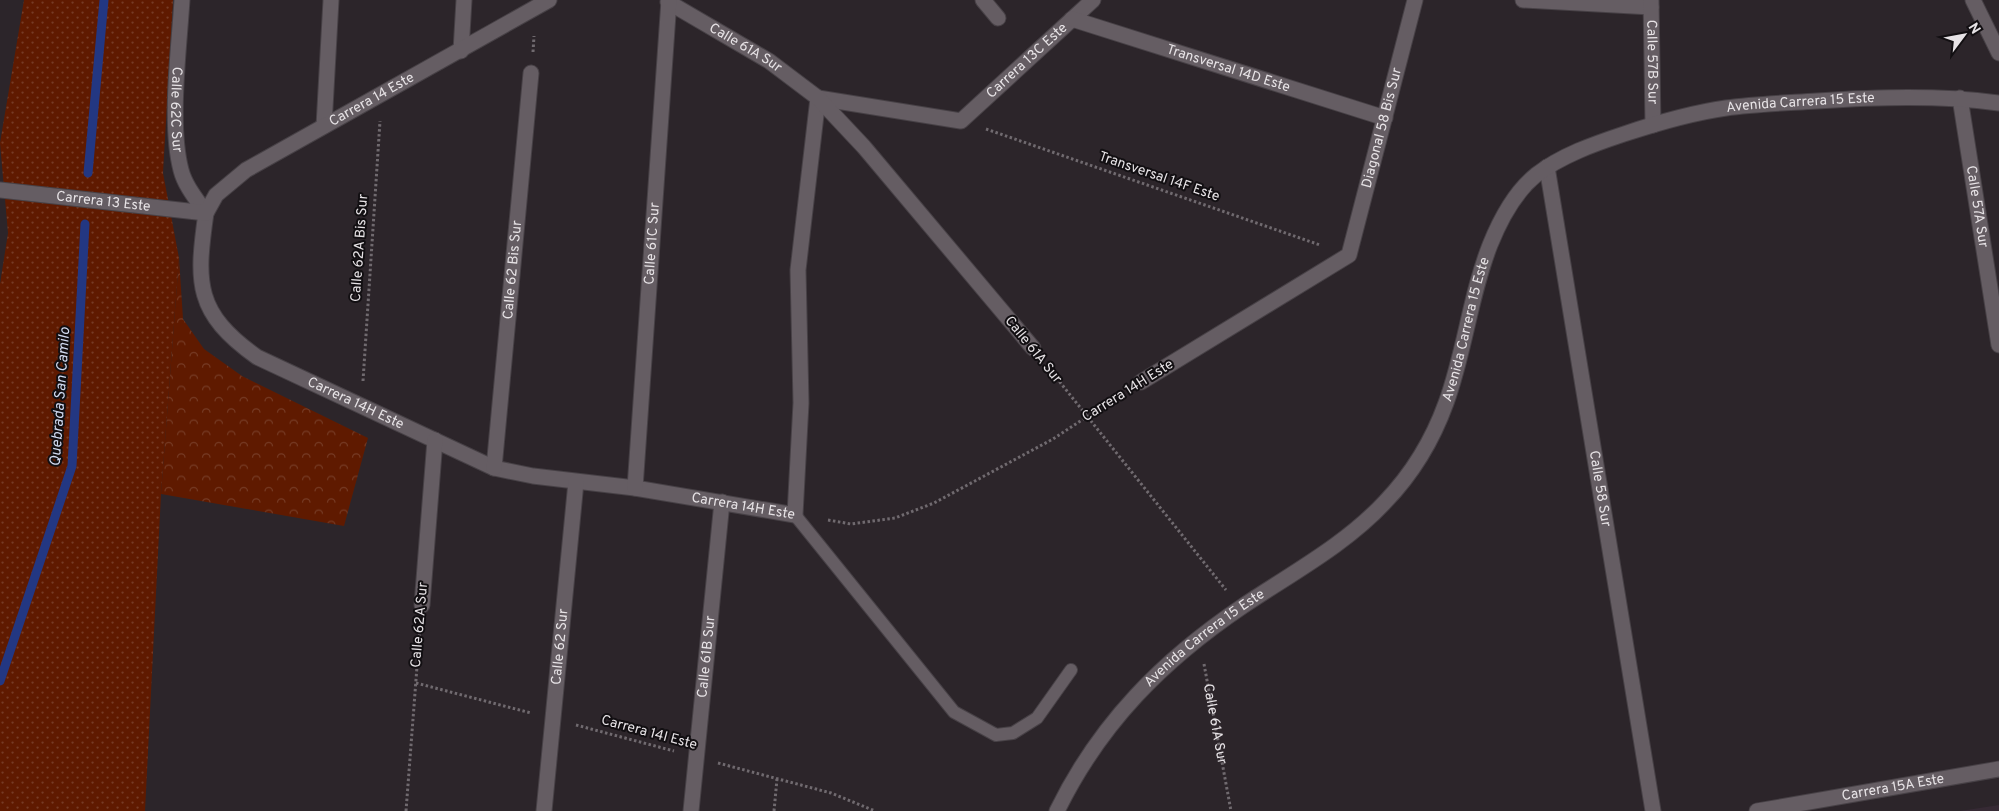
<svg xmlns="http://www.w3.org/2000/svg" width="1999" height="811" font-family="Overpass,sans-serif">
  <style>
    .built { fill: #362a34 }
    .grass { fill: url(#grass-dots) }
    .park { fill: url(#park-crowns) }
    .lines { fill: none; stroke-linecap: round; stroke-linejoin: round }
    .stream { stroke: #233782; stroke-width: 9 }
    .service-casing { stroke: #474146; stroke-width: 14 }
    .minor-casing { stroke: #474146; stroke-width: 17 }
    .tertiary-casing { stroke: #474146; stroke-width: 17 }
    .secondary-casing { stroke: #474146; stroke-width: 17 }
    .path { stroke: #706a6f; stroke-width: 3; stroke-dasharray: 2.5 2.5; stroke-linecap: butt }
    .service { stroke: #655d63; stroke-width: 12 }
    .minor { stroke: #655d63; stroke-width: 15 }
    .tertiary { stroke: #655d63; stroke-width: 15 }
    .secondary { stroke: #655d63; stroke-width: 15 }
    .labels { text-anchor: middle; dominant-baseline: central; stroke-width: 4; stroke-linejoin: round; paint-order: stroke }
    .street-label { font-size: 14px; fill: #e7e3e6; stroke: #120f12 }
    .water-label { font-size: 15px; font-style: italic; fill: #d1daf0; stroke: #120f12 }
  </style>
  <defs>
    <pattern id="grass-dots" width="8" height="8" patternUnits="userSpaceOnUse" patternTransform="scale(1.25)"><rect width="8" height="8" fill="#5f1a00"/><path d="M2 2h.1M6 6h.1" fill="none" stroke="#763b25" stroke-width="1.8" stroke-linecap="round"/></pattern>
    <pattern id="park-crowns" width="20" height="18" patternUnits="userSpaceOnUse" patternTransform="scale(1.25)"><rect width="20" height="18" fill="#5f1a00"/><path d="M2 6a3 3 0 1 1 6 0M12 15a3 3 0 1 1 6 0" fill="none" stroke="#763b25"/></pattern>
  </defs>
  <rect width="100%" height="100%" fill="#2c252a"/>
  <path class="built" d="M1999,805V811H1960Z"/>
  <path class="grass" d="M24,0H173L163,173L179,258L161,494L145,811H0V284L8,233L0,143Z"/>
  <path class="park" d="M179,258L183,319L204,349L242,376L368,438L344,526L161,494Z"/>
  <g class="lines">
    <path class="stream" d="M88,173L104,0
      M0,681L72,466L85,224"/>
    <g class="service-casing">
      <path id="service" d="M795,515L954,712L996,735L1013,733L1037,718L1071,670"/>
    </g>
    <g class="minor-casing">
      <g id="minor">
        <path id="s2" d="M182,0C179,49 169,124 181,170C185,186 197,200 206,213C196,283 195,313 257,357L494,468L533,476L635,488L795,515L801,403L798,270L818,98L961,121L1093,0"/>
        <path d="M983,0L998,18"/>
        <path d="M1523,0L1651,7"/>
        <path id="s3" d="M1651,0L1653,125"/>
        <path d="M1973,0L1999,53"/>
        <path id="s4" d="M668,2L769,61L818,98L864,147L1033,348"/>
        <path id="s5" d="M1072,19L1385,118"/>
        <path d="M461,51L464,0"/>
        <path id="s6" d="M1960,98L1999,345"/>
        <path d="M324,126L331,0"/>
        <path id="s7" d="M1547,167L1653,811"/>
        <path id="s8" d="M1141,382L1349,255L1415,0"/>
        <path id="s9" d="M494,468L531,73"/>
        <path id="s10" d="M635,488L669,0"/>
        <path d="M422,605L435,440"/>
        <path id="s11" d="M544,811L576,482"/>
        <path id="s12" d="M691,811L722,502"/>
        <path id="s13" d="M1757,811L1999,769"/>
      </g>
    </g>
    <g class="tertiary-casing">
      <g id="tertiary">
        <path id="s14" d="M0,190L206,213L216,195L246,170L549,0"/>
      </g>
    </g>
    <g class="secondary-casing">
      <g id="secondary">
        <path id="s15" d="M1057,811C1100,723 1163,660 1243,606C1292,573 1345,545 1385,502C1412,474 1433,439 1446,403C1465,351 1470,296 1490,245C1500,220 1515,192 1536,175C1562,155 1594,144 1624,134C1657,123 1691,113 1726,108C1756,104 1786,103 1817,101C1878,97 1938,95 1999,103"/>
      </g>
    </g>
    <g class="path">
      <path d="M533,52L534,36"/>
      <path d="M986,129L1320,245"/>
      <path d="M1047,366L1226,590"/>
      <path d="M363,381L380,121"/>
      <path d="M828,520L851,524L895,518L934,503L1053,439L1123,393"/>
      <path id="s1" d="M1204,664L1231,811"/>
      <path d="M416,683L531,713"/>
      <path d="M576,725L674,751"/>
      <path d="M718,763L831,793L875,811"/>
      <path d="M406,811L420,627"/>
      <path d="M774,811L777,779"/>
    </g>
    <use href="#service" class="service"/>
    <use href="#minor" class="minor"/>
    <use href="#tertiary" class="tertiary"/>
    <use href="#secondary" class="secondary"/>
  </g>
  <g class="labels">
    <g class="street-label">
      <text stroke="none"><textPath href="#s4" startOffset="90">Calle 61A Sur</textPath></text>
      <text stroke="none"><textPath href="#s2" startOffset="1605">Carrera 13C Este</textPath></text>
      <text stroke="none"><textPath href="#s3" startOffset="62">Calle 57B Sur</textPath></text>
      <text stroke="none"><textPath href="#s5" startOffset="164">Transversal 14D Este</textPath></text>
      <text stroke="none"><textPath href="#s14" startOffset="411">Carrera 14 Este</textPath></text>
      <text stroke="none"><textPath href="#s15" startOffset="1100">Avenida Carrera 15 Este</textPath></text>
      <text stroke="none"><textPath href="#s2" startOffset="110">Calle 62C Sur</textPath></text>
      <text stroke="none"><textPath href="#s8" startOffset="375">Diagonal 58 Bis Sur</textPath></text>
      <text transform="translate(1159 177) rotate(19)">Transversal 14F Este</text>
      <text stroke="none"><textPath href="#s14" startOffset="104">Carrera 13 Este</textPath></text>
      <text stroke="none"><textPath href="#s6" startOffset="110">Calle 57A Sur</textPath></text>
      <text stroke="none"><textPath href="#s10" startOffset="245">Calle 61C Sur</textPath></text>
      <text transform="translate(360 248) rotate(-86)">Calle 62A Bis Sur</text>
      <text stroke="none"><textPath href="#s9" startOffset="199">Calle 62 Bis Sur</textPath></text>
      <text stroke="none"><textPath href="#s15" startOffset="650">Avenida Carrera 15 Este</textPath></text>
      <text transform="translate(1033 350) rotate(51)">Calle 61A Sur</text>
      <text transform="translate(1128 391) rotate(-32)">Carrera 14H Este</text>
      <text stroke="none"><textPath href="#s2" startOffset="495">Carrera 14H Este</textPath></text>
      <text stroke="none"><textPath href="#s7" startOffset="326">Calle 58 Sur</textPath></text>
      <text stroke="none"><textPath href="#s2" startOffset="900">Carrera 14H Este</textPath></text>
      <text transform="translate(420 625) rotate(-85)">Calle 62A Sur</text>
      <text stroke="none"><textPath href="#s15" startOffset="230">Avenida Carrera 15 Este</textPath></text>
      <text stroke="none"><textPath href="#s11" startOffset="165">Calle 62 Sur</textPath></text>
      <text stroke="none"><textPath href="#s12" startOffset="155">Calle 61B Sur</textPath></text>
      <text stroke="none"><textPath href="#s1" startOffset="61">Calle 61A Sur</textPath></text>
      <text transform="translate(649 733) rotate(15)">Carrera 14I Este</text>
      <text stroke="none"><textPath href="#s13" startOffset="138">Carrera 15A Este</textPath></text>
    </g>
    <g class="water-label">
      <text transform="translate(61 397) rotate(-86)">Quebrada San Camilo</text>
    </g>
  </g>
  <g transform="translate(1964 35) rotate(58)" stroke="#120f12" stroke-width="4" paint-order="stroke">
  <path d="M0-4L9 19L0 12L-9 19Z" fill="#e7e3e6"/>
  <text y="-8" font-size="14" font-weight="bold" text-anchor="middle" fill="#e7e3e6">N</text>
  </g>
</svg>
